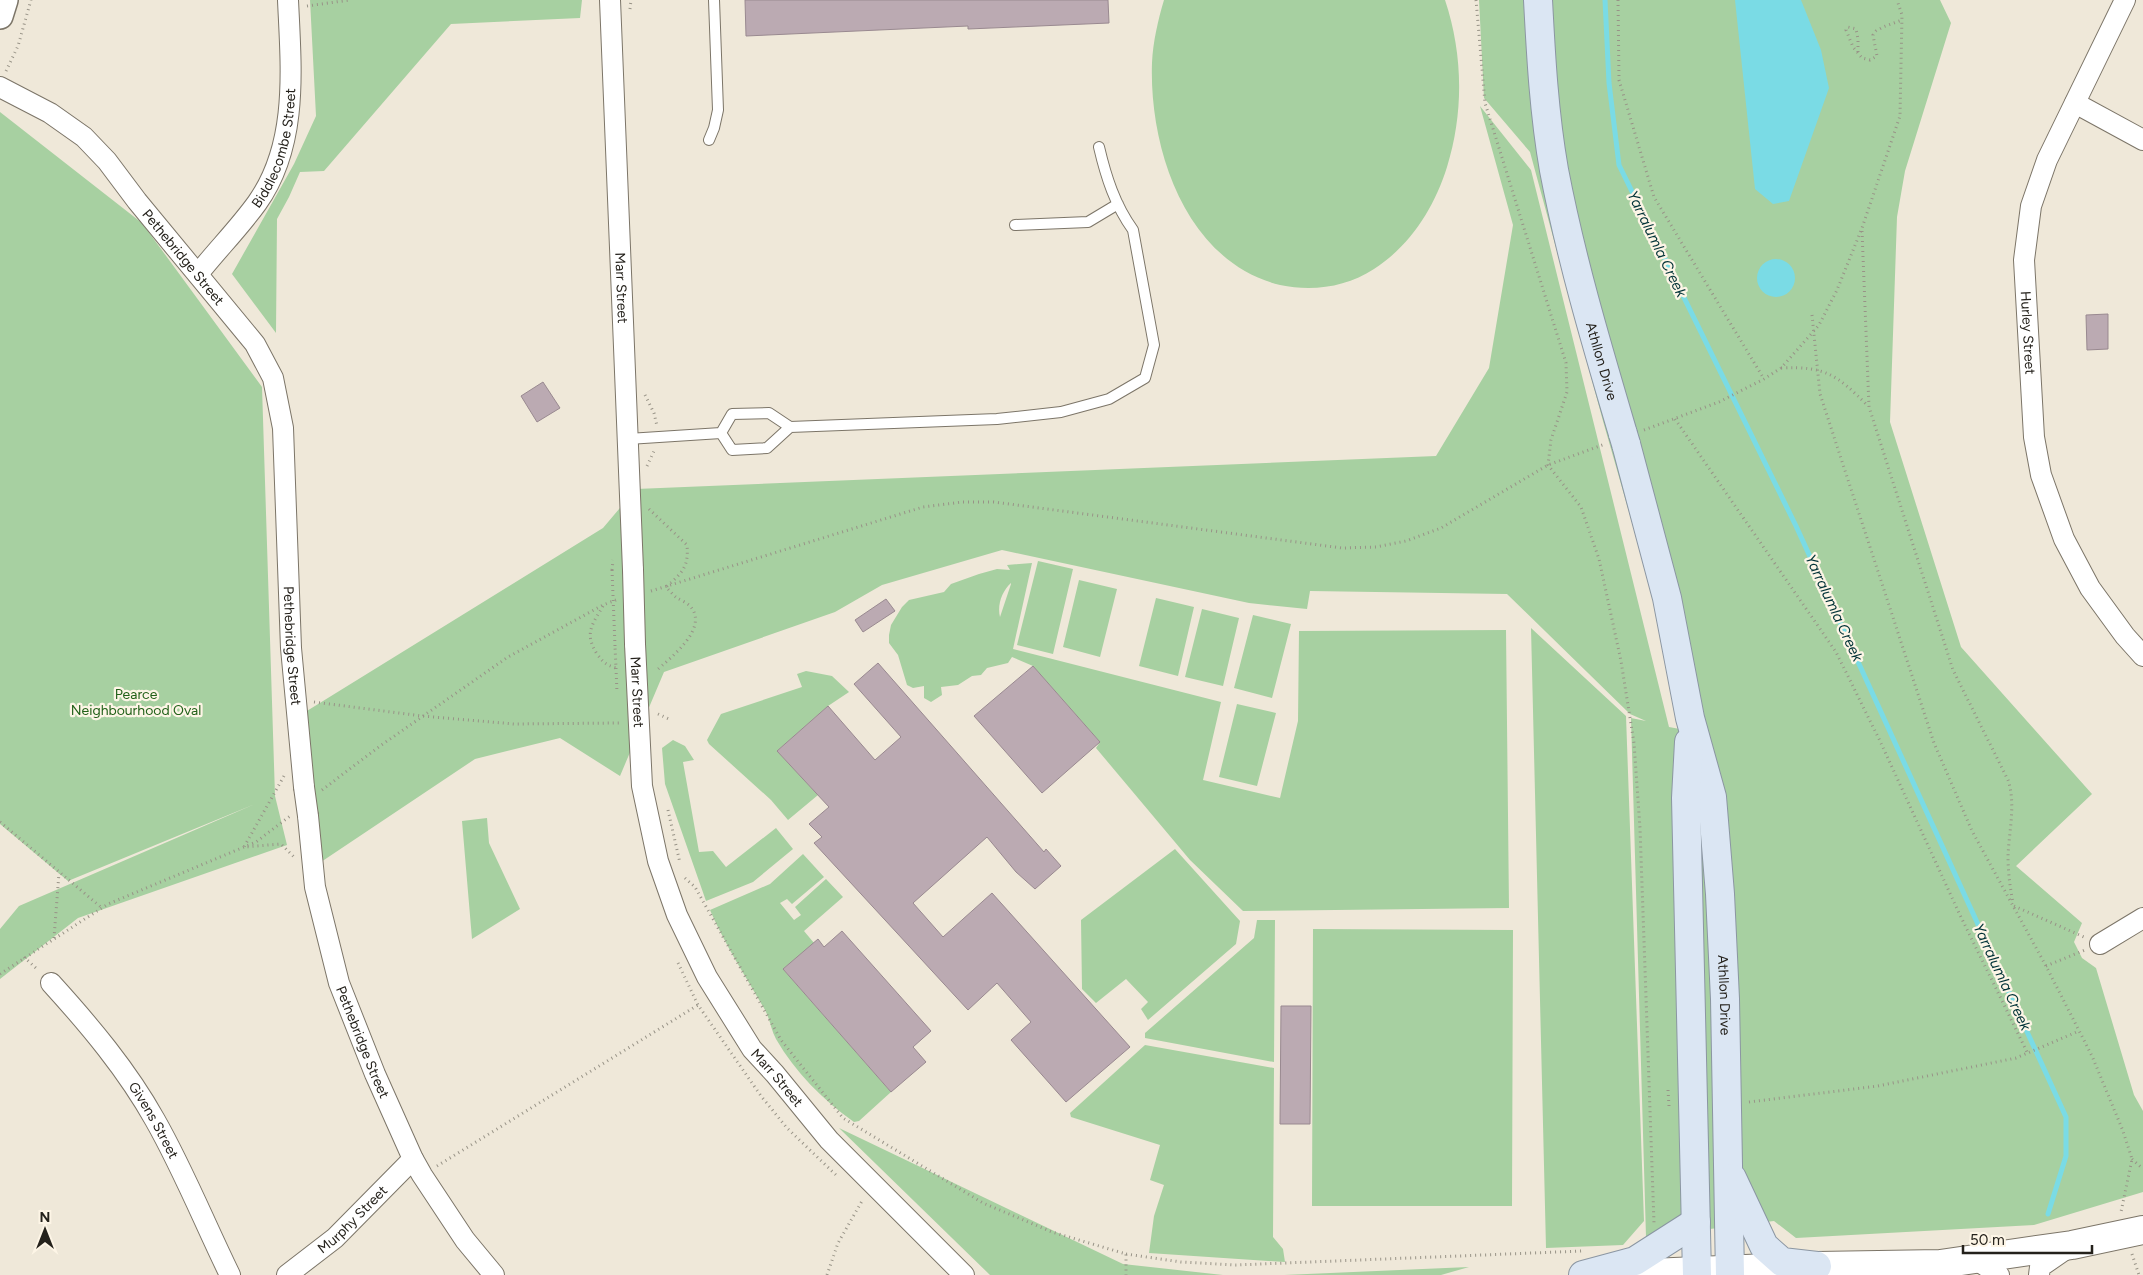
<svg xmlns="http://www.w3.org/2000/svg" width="2143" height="1275" font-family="Figtree,sans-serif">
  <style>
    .green { fill: #a7d0a1; fill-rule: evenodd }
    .water { fill: #7adbe5 }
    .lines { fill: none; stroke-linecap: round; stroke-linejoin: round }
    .stream { stroke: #7adbe5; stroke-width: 5 }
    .building { fill: #bbaab2; stroke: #998990 }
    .service-casing { stroke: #7c7568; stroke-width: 12 }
    .minor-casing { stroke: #7c7568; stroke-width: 22 }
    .tertiary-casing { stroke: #7c7568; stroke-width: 28 }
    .secondary-casing { stroke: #7c7568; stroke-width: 30 }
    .primary-casing { stroke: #8b96a2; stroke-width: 30 }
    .path { stroke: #989387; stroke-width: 3; stroke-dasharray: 1 4; stroke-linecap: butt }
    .service { stroke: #fff; stroke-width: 10 }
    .minor { stroke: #fff; stroke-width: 20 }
    .tertiary { stroke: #fff; stroke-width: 25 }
    .secondary { stroke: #fff; stroke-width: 28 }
    .primary { stroke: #dbe6f3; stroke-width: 28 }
    .minor-bridge-casing { stroke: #7c7568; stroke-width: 22; stroke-linecap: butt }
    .primary-bridge-casing { stroke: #8b96a2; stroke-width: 30; stroke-linecap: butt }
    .path-bridge { stroke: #989387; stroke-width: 3; stroke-dasharray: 1 4; stroke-linecap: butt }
    .minor-bridge { stroke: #fff; stroke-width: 20 }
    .primary-bridge { stroke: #dbe6f3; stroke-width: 28 }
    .labels { text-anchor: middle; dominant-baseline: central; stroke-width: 4.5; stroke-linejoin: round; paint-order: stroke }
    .street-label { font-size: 14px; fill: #24211b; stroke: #fdf5e6 }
    .park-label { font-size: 14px; fill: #226119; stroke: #fdf5e6 }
    .water-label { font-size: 15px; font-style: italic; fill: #013237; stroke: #fdf5e6 }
  </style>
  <rect width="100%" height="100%" fill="#efe8d9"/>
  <path class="green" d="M310,0H582L580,18L451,24L324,171L300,172L289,197L277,219L276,333L232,274L294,164L316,116Z
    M1164,0H1445C1463,54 1464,112 1447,167C1434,208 1411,245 1374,269C1346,287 1313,292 1280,285C1186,262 1149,149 1152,63C1153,42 1158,20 1164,0Z
    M1479,0H1940L1951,23L1905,171L1897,217L1890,422L1961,647L2092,794L2016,866L2082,923L2074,942L2082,958L2096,968L2134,1095L2143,1111V1192L2034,1225L1796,1238L1774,1221L1646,1237L1631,718L1646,721L1630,714L1507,594L1310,591L1307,609L1249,603L1002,550L882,585L835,612L664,672L620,776L560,738L475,759L321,862L302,714L603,528L636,489L1436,456L1489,368L1513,225L1480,106L1531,170L1669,727L1685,730L1667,645L1603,421L1530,152L1484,98Z
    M0,112L142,223L262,387L275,796L287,845L78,918L0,979V929L19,906L255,804L68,881L0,824Z
    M1038,561L1073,569L1053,654L1017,645Z
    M1032,563L1013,649L1221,702L1203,780L1280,798L1298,721L1299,631L1506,630L1509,908L1243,911L1190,860L1096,748L1100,742L1033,666L1012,657L1008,663L987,668L981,675L972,676L958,685L941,687L942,695L931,702L924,698V686L913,688L907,685L898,655L889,643V635L891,625L902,607L909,600L944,592L951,584L979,574L997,569L1010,570L1007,565ZM1011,583V584L1000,617C997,605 1002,591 1011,583Z
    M1079,580L1117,589L1100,657L1063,647Z
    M1156,598L1194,607L1178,676L1139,666Z
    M1202,609L1239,618L1223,686L1185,677Z
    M1253,615L1291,624L1272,698L1234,688Z
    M1531,628L1626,716L1644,1221L1623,1245L1546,1248Z
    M806,671L832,676L849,692L828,706L777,751L818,795L788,820L771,800L709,744L707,740L721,714L802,687L797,674Z
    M1237,704L1276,713L1257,786L1219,777Z
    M673,740L685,746L694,760L683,762L699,852L713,851L726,867L776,828L793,849L753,882L706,901L665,784L662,748Z
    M487,818L489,843L520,909L472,939L462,821Z
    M1175,849L1240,921L1236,944L1148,1020L1141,1009L1148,1002L1126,979L1096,1003L1082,989L1081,920Z
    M803,854L824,877L792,904L787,899L780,903L794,920L801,915L795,907L826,879L843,897L804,931L814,943L783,969L891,1092L859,1121L854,1122C823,1100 795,1072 776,1039C771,1030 770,1019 765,1010C746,977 725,945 710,910L770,884Z
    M1257,920H1275L1274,1062L1145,1038V1033L1254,938Z
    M1313,929L1513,930L1512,1206H1312Z
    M1145,1045L1274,1068L1273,1237L1283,1249L1285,1262L1149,1253L1154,1216L1164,1185L1150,1180L1160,1145L1071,1117L1070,1113Z
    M839,1128L1123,1264L1223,1275H990Z
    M1469,1267L1441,1275H1284Z"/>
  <path class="water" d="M1735,0H1801L1821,50L1829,88L1789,201L1773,204L1755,189Z
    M1757 278a19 19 0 1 1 38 0a19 19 0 1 1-38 0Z"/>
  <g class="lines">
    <path class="stream" d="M1605,0L1609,83L1619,165L1796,526L2066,1117V1156L2048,1214"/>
  </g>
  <path class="building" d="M745,0H1108L1109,23L968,29V26L746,36Z
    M2108,314V349L2087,350L2086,315Z
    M543,382L560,408L537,422L521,396Z
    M886,599L895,611L863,632L855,620Z
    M878,663L1044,852L1046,849L1061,866L1035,889L1016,872L987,837L913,903L943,937L992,893L1130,1047L1066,1102L1011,1040L1031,1022L997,983L968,1010L814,843L822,837L809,824L829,807L777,751L828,706L875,760L901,737L854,684Z
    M1033,666L1100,742L1042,793L974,716Z
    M842,931L931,1031L913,1047L926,1062L891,1092L783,969L818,939L824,947Z
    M1281,1006H1311L1310,1124H1280Z"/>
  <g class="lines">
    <g class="service-casing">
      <path id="service" d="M709,140L714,128L718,110L714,0
        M1015,225L1088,222L1118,204
        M721,433L732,450L767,448L790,427
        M628,439L721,433L732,414L769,413L790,427L997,419L1061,412L1109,399L1145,378L1154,345L1133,230C1115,205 1106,177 1099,147"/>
    </g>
    <g class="minor-casing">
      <g id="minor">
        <path id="s1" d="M610,0L633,570"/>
        <path id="s2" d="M2125,0L2047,160L2031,206L2024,260L2034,437L2041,475L2064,539L2090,588L2125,636L2143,656"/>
        <path id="s3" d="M0,87L50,113L84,137L107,161L137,201L255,344L273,378L283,428L291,648L304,787"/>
        <path d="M2075,103L2143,140"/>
        <path id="s4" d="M198,274C217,250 239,228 257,203C299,144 291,68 288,0"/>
        <path id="s5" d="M635,644L642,786L658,861L677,915L707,977L752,1049L775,1074L829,1140L964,1275"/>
        <path id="s6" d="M308,816L315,887L339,983L375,1074L413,1159L422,1175L465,1240L494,1275"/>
        <path d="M2100,944L2143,918"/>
        <path id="s7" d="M51,983C90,1026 127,1070 155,1120C183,1169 205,1224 230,1275"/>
        <path d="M1975,1259L1999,1275"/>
        <path id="s8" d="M287,1275L335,1238L413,1159"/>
        <path d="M2039,1275L2040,1267L2069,1247"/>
      </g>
    </g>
    <g class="tertiary-casing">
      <path id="tertiary" d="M0,16L5,0"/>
    </g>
    <g class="secondary-casing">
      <path id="secondary" d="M1603,1275L1817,1266L1940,1264L2072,1245L2143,1230"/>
    </g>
    <g class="primary-casing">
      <g id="primary">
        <path id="s9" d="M1538,0C1541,57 1544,113 1554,170C1571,259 1597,346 1623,434"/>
        <path id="s10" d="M1626,444L1667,598L1690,718L1712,797L1720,894L1725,999L1730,1275"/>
        <path d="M1689,742L1686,798L1697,1275"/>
        <path d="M1732,1178L1764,1246L1782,1262L1817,1266"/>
        <path d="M1583,1275L1635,1261L1696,1222"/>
      </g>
    </g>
    <path class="path" d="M1476,0L1485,103L1566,363L1567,392L1551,440L1548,465L1581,507L1599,559L1621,661L1634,743L1640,828L1654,1223
      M1618,0L1619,80L1654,197L1764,379
      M307,6L350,0
      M630,9L631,0
      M1858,52V39L1856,29L1848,27L1846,30L1853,47L1862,58L1870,60L1877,56L1873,35L1876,31L1883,27L1902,20
      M6,71L18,46L31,0
      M1862,231L1869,407L1953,670L2008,780C2016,804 2009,831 2008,856C2008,872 2010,887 2013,903
      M1812,315L1820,394L1934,743L1972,831L2046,966L2092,1056L2123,1131L2132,1159L2121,1212
      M1781,368C1826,366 1837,375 1868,406
      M645,395L654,413L657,426
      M1675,419L1836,652L1880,741L1959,913L2027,1052
      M1644,430L1719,402L1764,379L1781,368L1819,325L1837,290L1862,228L1900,116L1902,15L1897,0
      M647,466L655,449
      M649,509L687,545C689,567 682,573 666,587C670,591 673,595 677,598C681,600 687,603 690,606C710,628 670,658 656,671
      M612,570L613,560
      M651,591L923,507L962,502H994L1342,548L1376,547L1406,541L1441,528L1548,465L1605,444
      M603,606C592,625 584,633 597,654C603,662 606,665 616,668L615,646
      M616,668L617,693
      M314,702L422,716L514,724L619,723
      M658,714L669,719
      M284,776L244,847L281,844L294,857
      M322,790L380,746L508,657L603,605L616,600
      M668,810L680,863
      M0,822L102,908
      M685,878L695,887L781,1040L843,1118L983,1203L1052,1232L1126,1254V1275
      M2014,906L2084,937
      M54,938L59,873
      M24,957L38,970
      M678,963L698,1005L761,1096L787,1128L836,1175
      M2046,966L2085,950
      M0,974L108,904L256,842L290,816
      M1668,1090L1669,1106
      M1749,1102L1878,1086L2016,1058L2079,1031
      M2132,1159L2143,1169
      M437,1166L698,1005
      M1126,1254L1181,1262L1236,1265L1582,1251
      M2132,1254L2139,1275
      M827,1275L838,1243L862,1201"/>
    <use href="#service" class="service"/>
    <use href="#minor" class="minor"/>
    <use href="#tertiary" class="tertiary"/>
    <use href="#secondary" class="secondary"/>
    <use href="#primary" class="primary"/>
    <g class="minor-bridge-casing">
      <path id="minor-bridge" d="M633,570L635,644
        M304,787L308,816"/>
    </g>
    <g class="primary-bridge-casing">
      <path id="primary-bridge" d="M1623,434L1626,444"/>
    </g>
    <path class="path-bridge" d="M612,570L615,646"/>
    <use href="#minor-bridge" class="minor-bridge"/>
    <use href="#primary-bridge" class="primary-bridge"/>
  </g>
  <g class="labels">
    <g class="street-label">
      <text stroke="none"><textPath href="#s4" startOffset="151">Biddlecombe Street</textPath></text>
      <text stroke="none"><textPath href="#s3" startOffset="254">Pethebridge Street</textPath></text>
      <text stroke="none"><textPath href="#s1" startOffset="288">Marr Street</textPath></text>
      <text stroke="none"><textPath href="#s2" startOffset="354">Hurley Street</textPath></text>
      <text stroke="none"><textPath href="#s9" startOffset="368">Athllon Drive</textPath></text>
      <text stroke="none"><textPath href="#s3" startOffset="674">Pethebridge Street</textPath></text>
      <text stroke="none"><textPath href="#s5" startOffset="48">Marr Street</textPath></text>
      <text stroke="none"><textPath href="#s10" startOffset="562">Athllon Drive</textPath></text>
      <text stroke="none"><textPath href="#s6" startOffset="234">Pethebridge Street</textPath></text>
      <text stroke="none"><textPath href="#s5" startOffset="468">Marr Street</textPath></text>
      <text stroke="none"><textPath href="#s7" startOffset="172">Givens Street</textPath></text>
      <text stroke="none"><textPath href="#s8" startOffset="86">Murphy Street</textPath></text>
    </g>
    <g class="park-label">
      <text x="136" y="694">Pearce<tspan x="136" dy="16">Neighbourhood Oval</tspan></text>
    </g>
    <g class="water-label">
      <text transform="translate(1657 244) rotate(64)">Yarralumla Creek</text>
      <text transform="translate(1834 608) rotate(65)">Yarralumla Creek</text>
      <text transform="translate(2002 977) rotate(65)">Yarralumla Creek</text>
    </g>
  </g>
  <g transform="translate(45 1230)" stroke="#fdf5e6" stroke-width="4" paint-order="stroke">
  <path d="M0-4L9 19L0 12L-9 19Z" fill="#24211b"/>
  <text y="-8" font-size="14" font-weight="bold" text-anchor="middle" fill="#24211b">N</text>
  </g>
  <path d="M1963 1245v8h129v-8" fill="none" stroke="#24211b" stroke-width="2.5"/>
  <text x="1970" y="1245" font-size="15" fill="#24211b" stroke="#fdf5e6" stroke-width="4" paint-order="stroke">50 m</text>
</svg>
